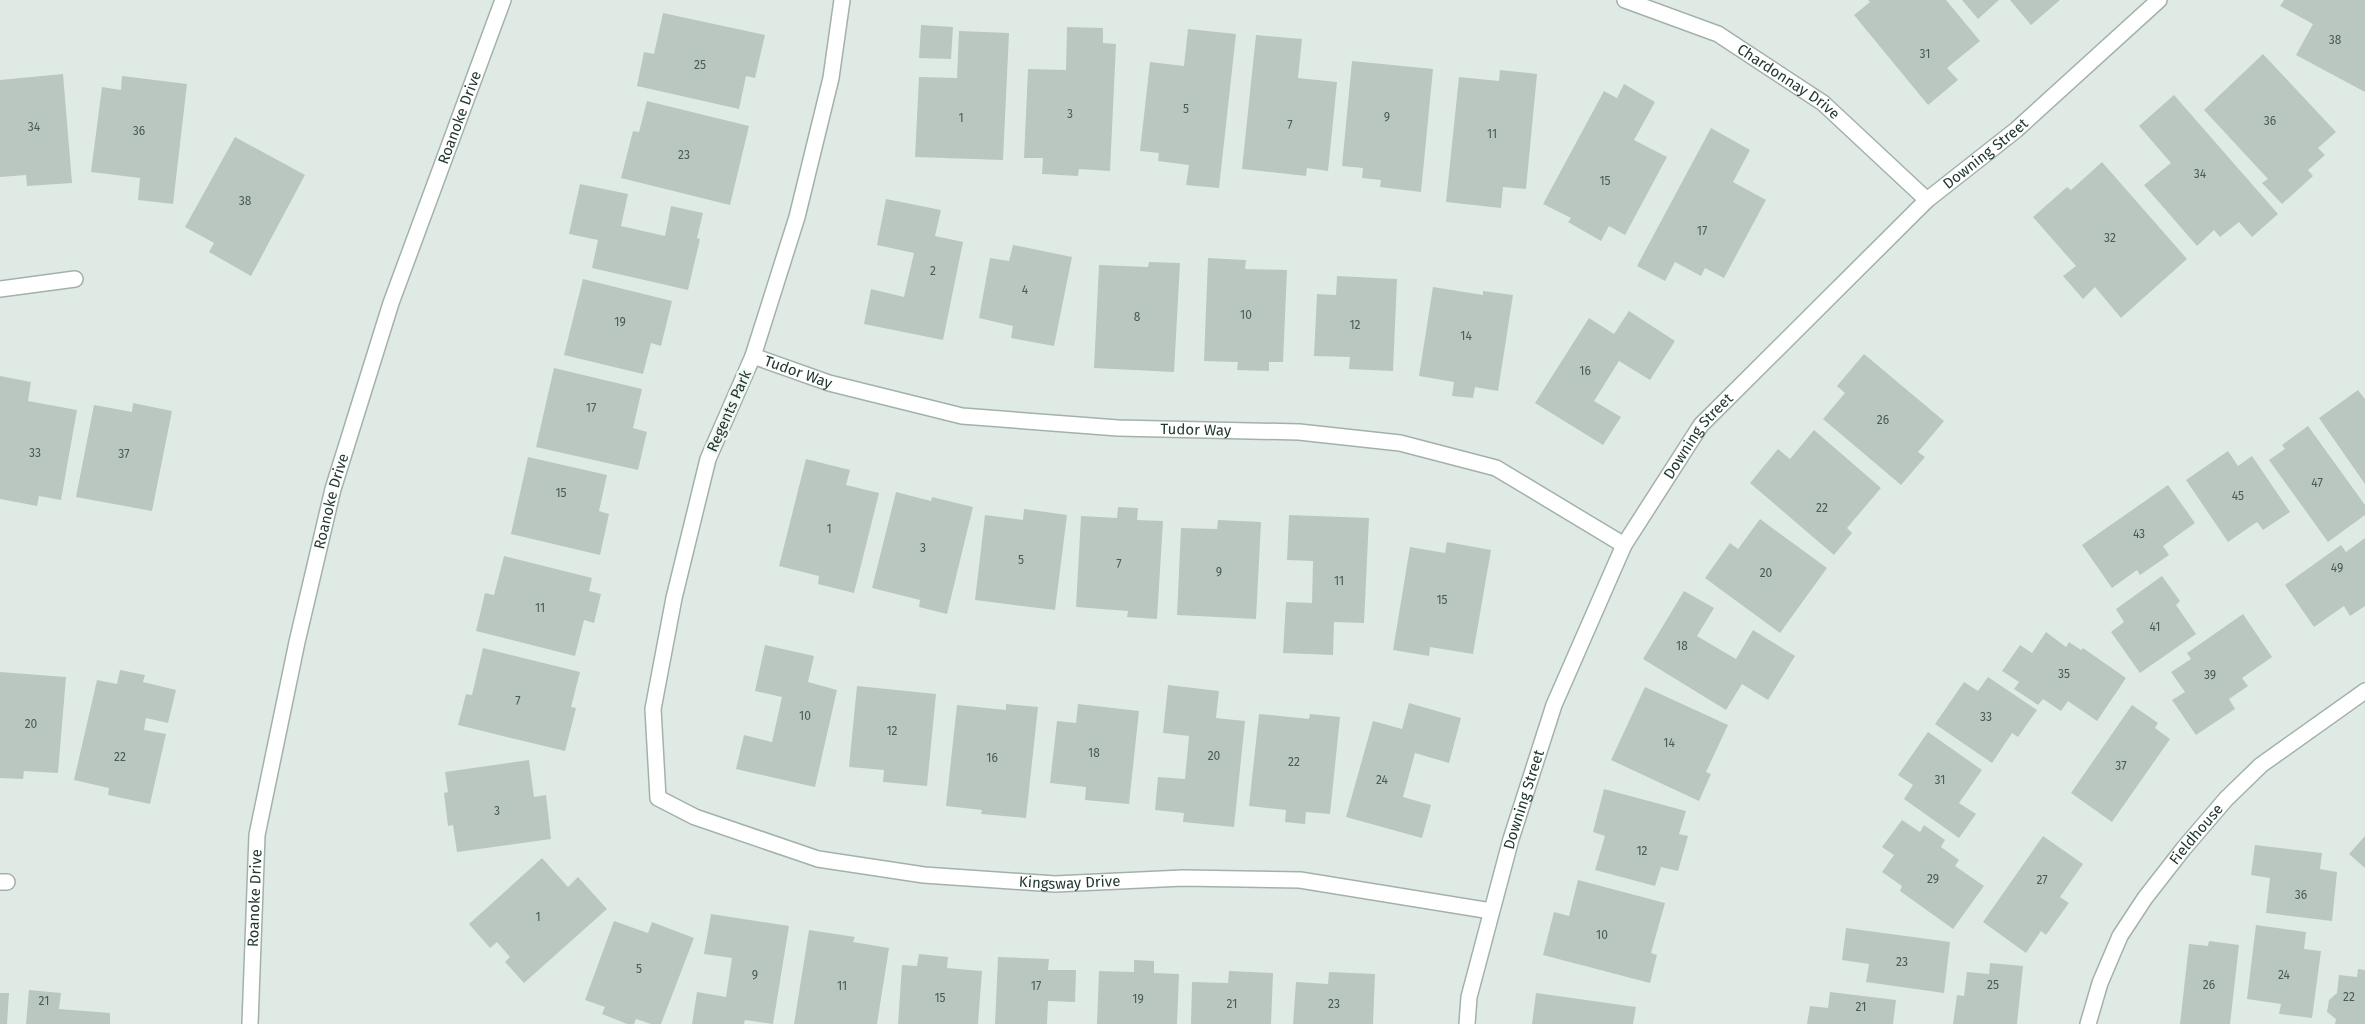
<svg xmlns="http://www.w3.org/2000/svg" width="2365" height="1024" font-family="'Fira Sans',sans-serif">
  <style>
    .building { fill: #b9c7c0 }
    .lines { fill: none; stroke-linecap: round; stroke-linejoin: round }
    .minor-casing { stroke: #a3b1ab; stroke-width: 18 }
    .tertiary-casing { stroke: #a3b1ab; stroke-width: 18 }
    .minor { stroke: #fff; stroke-width: 15 }
    .tertiary { stroke: #fff; stroke-width: 15 }
    .labels { text-anchor: middle; dominant-baseline: central; stroke-width: 5; stroke-linejoin: round; paint-order: stroke }
    .number-label { font-size: 12px; fill: #485c54 }
    .street-label { font-size: 15px; fill: #223930; stroke: #f0f7f3 }
  </style>
  <rect width="100%" height="100%" fill="#e0eae5"/>
  <path class="building" d="M1868,0H1946L1980,41L1947,68L1958,80L1928,105L1854,15L1870,2Z
    M1962,0H1999L1978,19Z
    M2010,0H2060L2031,25Z
    M2284,0H2365V92L2296,55L2313,24L2280,6Z
    M663,13L765,35L755,78L746,76L739,109L637,86L644,52L654,54Z
    M921,25L953,27L951,59L919,58Z
    M1067,27L1103,28V43L1116,44L1110,171L1079,169L1078,176L1042,174L1043,158H1024L1028,69L1066,70Z
    M1188,29L1236,34L1219,188L1186,185L1189,165L1158,161L1159,153L1140,151L1150,62L1184,66Z
    M959,31L1009,33L1003,160L915,157L919,77L957,78Z
    M1256,35L1302,39L1298,78L1337,82L1328,171L1307,168L1306,176L1242,169Z
    M2263,54L2336,132L2318,148L2325,155L2308,170L2313,176L2282,204L2262,183L2268,179L2204,110Z
    M1352,61L1433,69L1421,192L1380,187L1381,180L1362,178L1363,168L1342,166Z
    M1500,70L1537,74L1526,189L1503,187L1501,208L1446,202L1459,77L1499,81Z
    M63,74L72,183L27,186L26,175L0,177V80Z
    M122,76L187,84L173,204L138,200L140,178L91,172L102,87L121,90Z
    M1624,84L1655,102L1634,140L1667,157L1625,235L1609,226L1601,241L1568,222L1571,218L1543,204L1604,91L1617,98Z
    M2174,95L2278,214L2252,237L2239,222L2220,237L2214,230L2197,246L2144,185L2171,163L2139,126Z
    M647,101L749,126L730,205L621,178L633,131L639,132Z
    M1711,128L1750,150L1733,182L1766,200L1724,278L1705,268L1701,276L1675,262L1665,281L1637,266Z
    M235,137L305,175L251,276L209,252L214,243L185,227Z
    M2102,162L2187,259L2121,318L2095,287L2083,299L2063,276L2076,266L2033,217L2067,187L2071,190Z
    M580,184L628,194L621,226L665,236L671,206L703,213L697,238L700,239L688,290L592,268L598,240L569,234Z
    M886,199L941,210L935,236L963,242L943,340L864,324L871,289L904,297L914,253L877,245Z
    M1013,245L1072,257L1054,346L1011,338L1013,326L979,318L990,258L1009,261Z
    M1208,258L1246,260L1245,269L1287,270L1283,362H1269V371L1237,370L1238,362L1204,361Z
    M1149,262L1180,263L1174,372L1094,368L1099,265L1148,267Z
    M1337,276L1397,279L1393,371L1349,369L1350,357L1314,356L1317,294L1336,295Z
    M583,279L672,301L661,346L651,343L643,374L564,355Z
    M1433,287L1483,295V291L1513,295L1498,391L1475,387L1473,398L1452,396L1454,382L1419,376Z
    M1629,311L1675,341L1650,380L1619,361L1594,401L1621,417L1603,445L1535,403L1589,318L1614,334Z
    M1864,354L1944,421L1918,452L1925,457L1901,485L1823,419L1845,393L1837,386Z
    M554,368L642,389L633,428L647,432L638,470L536,447Z
    M0,376L31,382L28,401L77,410L61,500L39,496L37,506L0,499Z
    M2358,390L2365,399V484L2319,418Z
    M133,403L172,411L152,511L76,497L94,405L132,412Z
    M2308,426L2365,505V515L2328,542L2269,460L2285,449L2282,445Z
    M1814,430L1881,488L1847,528L1852,533L1834,555L1750,483L1778,449L1790,459Z
    M2228,451L2238,466L2252,456L2290,512L2263,530L2257,522L2228,542L2186,480Z
    M528,457L607,475L599,511L609,514L600,555L511,534Z
    M806,459L850,470L846,485L879,493L854,593L818,584L819,576L779,566Z
    M2168,485L2195,523L2163,546L2169,555L2140,575L2137,570L2112,588L2082,545Z
    M896,492L931,501L932,497L973,507L947,614L919,607L920,600L872,588Z
    M1118,507L1138,508L1137,520L1163,521L1157,619L1127,617L1128,611L1076,607L1081,516L1117,518Z
    M1024,509L1067,515L1055,610L975,600L985,515L1023,520Z
    M1289,515L1369,518L1364,623L1334,622L1333,655L1283,653L1286,602L1312,603L1313,561L1287,560Z
    M1760,519L1827,568L1780,633L1705,578L1730,543L1738,549Z
    M1218,520L1261,522L1256,619L1177,615L1181,528L1217,529Z
    M2365,538V606L2350,616L2344,606L2314,627L2285,585L2341,545L2346,552Z
    M1447,542L1491,550L1473,654L1430,647L1429,656L1393,650L1410,547L1445,553Z
    M504,556L592,578L589,591L601,594L594,623L584,620L575,656L476,631L485,593L494,595Z
    M2162,576L2180,601L2176,605L2196,634L2140,673L2111,632L2124,622L2116,609Z
    M1684,591L1714,608L1697,636L1736,659L1753,630L1795,656L1768,700L1742,684L1726,710L1643,659Z
    M2243,614L2272,657L2242,678L2248,686L2229,699L2235,709L2196,735L2172,700L2185,692L2171,672L2191,659L2187,653Z
    M2046,632L2066,647L2069,642L2081,650L2083,648L2126,678L2097,721L2068,701L2061,711L2043,699L2038,705L2014,689L2019,682L2002,671L2020,645L2032,653Z
    M765,645L814,656L808,682L837,690L815,787L736,769L744,735L772,742L782,697L755,691Z
    M483,648L580,672L571,707L576,708L565,751L458,725L466,694L472,695Z
    M120,670L145,675L143,682L176,690L168,723L146,718L144,730L166,734L150,804L108,795L109,788L74,780L97,680L117,684Z
    M0,672L66,677L58,773L24,771L23,779L0,778Z
    M1988,677L2037,710L2018,737L2012,733L1992,763L1935,724L1964,682L1978,691Z
    M1168,685L1219,691L1216,718L1245,721L1234,827L1183,822L1184,813L1155,810L1158,777L1185,779L1189,736L1163,733Z
    M857,686L936,694L927,786L883,782L884,770L849,767Z
    M1645,687L1728,725L1706,772L1711,774L1699,801L1611,760Z
    M1409,703L1461,718L1449,763L1415,753L1403,797L1431,805L1422,838L1346,817L1373,721L1402,729Z
    M1006,704L1038,707L1026,818L981,814L982,810L946,806L957,705L1006,710Z
    M1078,704L1139,711L1129,804L1085,800L1086,787L1050,783L1057,721L1076,723Z
    M2132,705L2158,723L2155,728L2170,739L2112,822L2071,793Z
    M1259,714L1309,719L1310,714L1340,717L1330,814L1306,812L1305,824L1285,822L1286,810L1249,806Z
    M1928,732L1982,770L1959,803L1976,814L1959,838L1904,799L1913,785L1898,775Z
    M529,760L534,797L546,795L551,839L457,852L453,825L448,826L444,793L448,792L445,772Z
    M1604,789L1686,811L1679,834L1688,836L1678,871L1661,867L1655,886L1595,870L1605,836L1593,832Z
    M1902,820L1920,832L1924,825L1945,840L1941,847L1959,860L1955,866L1984,886L1953,929L1900,891L1902,886L1882,872L1894,855L1882,847Z
    M2043,836L2083,864L2060,897L2069,903L2046,935L2041,931L2026,953L1983,922Z
    M2365,836V868L2349,854Z
    M2255,845L2322,853L2320,869L2337,872L2332,921L2266,913L2270,878L2251,875Z
    M542,858L568,887L578,877L607,909L524,983L505,962L510,957L497,942L490,948L469,924Z
    M1578,880L1665,903L1651,953L1657,955L1650,983L1543,955L1554,912L1569,916Z
    M711,914L789,926L773,1024L745,1020L744,1024H692L697,992L726,997L732,958L704,954Z
    M614,921L648,933L652,922L694,938L661,1024H651L636,1019L634,1024H627L602,1014L605,1007L585,1000Z
    M2256,925L2306,932L2304,949L2321,951L2312,1018L2279,1014L2281,1004L2247,999Z
    M1846,928L1950,942L1944,993L1866,982L1869,964L1842,960Z
    M809,930L855,937L853,942L889,948L877,1024H794Z
    M2209,941L2239,945L2230,1024H2180L2189,944L2208,946Z
    M919,954L948,957L947,968L982,971L978,1024H898L902,965L917,966Z
    M998,957L1049,959L1048,970H1076L1075,1002L1048,1001L1047,1024H995Z
    M1134,960L1154,961V973L1179,974L1177,1024H1097L1099,971L1134,972Z
    M1990,963L2023,966L2017,1024H1953L1957,995L1964,996L1967,972L1989,974Z
    M2358,969L2365,970V1024H2335L2336,1019L2327,1012L2329,1000L2337,993L2339,975L2357,977Z
    M1229,971L1273,973L1271,1024H1191L1192,982L1228,983Z
    M1329,972L1375,974L1373,1024H1293L1296,982L1328,984Z
    M29,990L61,993L59,1009L110,1013V1024H26Z
    M1830,992L1896,1000L1893,1024H1807L1810,1006L1828,1008Z
    M0,993H9L7,1024H0Z
    M1536,993L1636,1007L1633,1024H1532Z"/>
  <g class="lines">
    <g class="minor-casing">
      <g id="minor">
        <path id="s1" d="M842,0L831,78L797,217L753,356L708,459L674,598L653,709L658,798L695,817L818,859L924,875L1055,884L1183,878L1300,880L1491,911"/>
        <path id="s2" d="M1625,0L1718,34L1823,103L1927,200"/>
        <path d="M0,289L75,279"/>
        <path id="s3" d="M753,356L829,383L962,416L1118,428L1299,432L1400,443L1496,468L1624,545"/>
        <path d="M0,882H7"/>
        <path id="s4" d="M1467,1024L1469,997L1511,839L1554,705L1624,545L1701,425L1927,200L2016,130L2159,0"/>
        <path id="s5" d="M2088,1024L2100,983L2120,936L2145,898L2184,848L2226,799L2261,765L2365,691"/>
      </g>
    </g>
    <g class="tertiary-casing">
      <g id="tertiary">
        <path id="s6" d="M250,1024L257,835L297,642L333,489L391,303L503,0"/>
      </g>
    </g>
    <use href="#minor" class="minor"/>
    <use href="#tertiary" class="tertiary"/>
  </g>
  <g class="labels">
    <g class="number-label">
      <text x="2335" y="40">38</text>
      <text x="1925" y="54">31</text>
      <text x="700" y="65">25</text>
      <text x="1186" y="109">5</text>
      <text x="1070" y="114">3</text>
      <text x="1387" y="117">9</text>
      <text x="961" y="118">1</text>
      <text x="2270" y="121">36</text>
      <text x="1290" y="125">7</text>
      <text x="34" y="127">34</text>
      <text x="139" y="131">36</text>
      <text x="1492" y="134">11</text>
      <text x="684" y="155">23</text>
      <text x="2200" y="174">34</text>
      <text x="1605" y="181">15</text>
      <text x="245" y="201">38</text>
      <text x="1702" y="231">17</text>
      <text x="2110" y="238">32</text>
      <text x="933" y="271">2</text>
      <text x="1025" y="290">4</text>
      <text x="1246" y="315">10</text>
      <text x="1137" y="317">8</text>
      <text x="620" y="322">19</text>
      <text x="1355" y="325">12</text>
      <text x="1466" y="336">14</text>
      <text x="1585" y="371">16</text>
      <text x="591" y="408">17</text>
      <text x="1883" y="420">26</text>
      <text x="35" y="453">33</text>
      <text x="124" y="454">37</text>
      <text x="2317" y="483">47</text>
      <text x="561" y="493">15</text>
      <text x="2238" y="496">45</text>
      <text x="1822" y="508">22</text>
      <text x="829" y="529">1</text>
      <text x="2139" y="534">43</text>
      <text x="923" y="548">3</text>
      <text x="1021" y="560">5</text>
      <text x="1119" y="564">7</text>
      <text x="2337" y="568">49</text>
      <text x="1219" y="572">9</text>
      <text x="1766" y="573">20</text>
      <text x="1339" y="581">11</text>
      <text x="1442" y="600">15</text>
      <text x="540" y="608">11</text>
      <text x="2155" y="627">41</text>
      <text x="1682" y="646">18</text>
      <text x="2064" y="674">35</text>
      <text x="2210" y="675">39</text>
      <text x="518" y="701">7</text>
      <text x="805" y="716">10</text>
      <text x="1986" y="717">33</text>
      <text x="31" y="724">20</text>
      <text x="892" y="731">12</text>
      <text x="1669" y="743">14</text>
      <text x="1094" y="753">18</text>
      <text x="1214" y="756">20</text>
      <text x="120" y="757">22</text>
      <text x="992" y="758">16</text>
      <text x="1294" y="762">22</text>
      <text x="2121" y="766">37</text>
      <text x="1382" y="780">24</text>
      <text x="1940" y="780">31</text>
      <text x="497" y="811">3</text>
      <text x="1642" y="851">12</text>
      <text x="1933" y="879">29</text>
      <text x="2042" y="880">27</text>
      <text x="2301" y="895">36</text>
      <text x="538" y="917">1</text>
      <text x="1602" y="935">10</text>
      <text x="1902" y="962">23</text>
      <text x="639" y="969">5</text>
      <text x="755" y="975">9</text>
      <text x="2284" y="975">24</text>
      <text x="1993" y="985">25</text>
      <text x="2209" y="985">26</text>
      <text x="842" y="986">11</text>
      <text x="1036" y="986">17</text>
      <text x="2349" y="997">22</text>
      <text x="940" y="998">15</text>
      <text x="1138" y="999">19</text>
      <text x="44" y="1001">21</text>
      <text x="1232" y="1004">21</text>
      <text x="1334" y="1004">23</text>
      <text x="1861" y="1007">21</text>
    </g>
    <g class="street-label">
      <text stroke="none"><textPath href="#s2" startOffset="184">Chardonnay Drive</textPath></text>
      <text stroke="none"><textPath href="#s6" startOffset="936">Roanoke Drive</textPath></text>
      <text stroke="none"><textPath href="#s4" startOffset="1042">Downing Street</textPath></text>
      <text stroke="none"><textPath href="#s3" startOffset="48">Tudor Way</textPath></text>
      <text transform="translate(729 411) rotate(-66)">Regents Park</text>
      <text stroke="none"><textPath href="#s3" startOffset="452">Tudor Way</textPath></text>
      <text stroke="none"><textPath href="#s4" startOffset="638">Downing Street</textPath></text>
      <text stroke="none"><textPath href="#s6" startOffset="531">Roanoke Drive</textPath></text>
      <text stroke="none"><textPath href="#s4" startOffset="232">Downing Street</textPath></text>
      <text stroke="none"><textPath href="#s5" startOffset="221">Fieldhouse</textPath></text>
      <text stroke="none"><textPath href="#s1" startOffset="1250">Kingsway Drive</textPath></text>
      <text stroke="none"><textPath href="#s6" startOffset="126">Roanoke Drive</textPath></text>
    </g>
  </g>
</svg>
